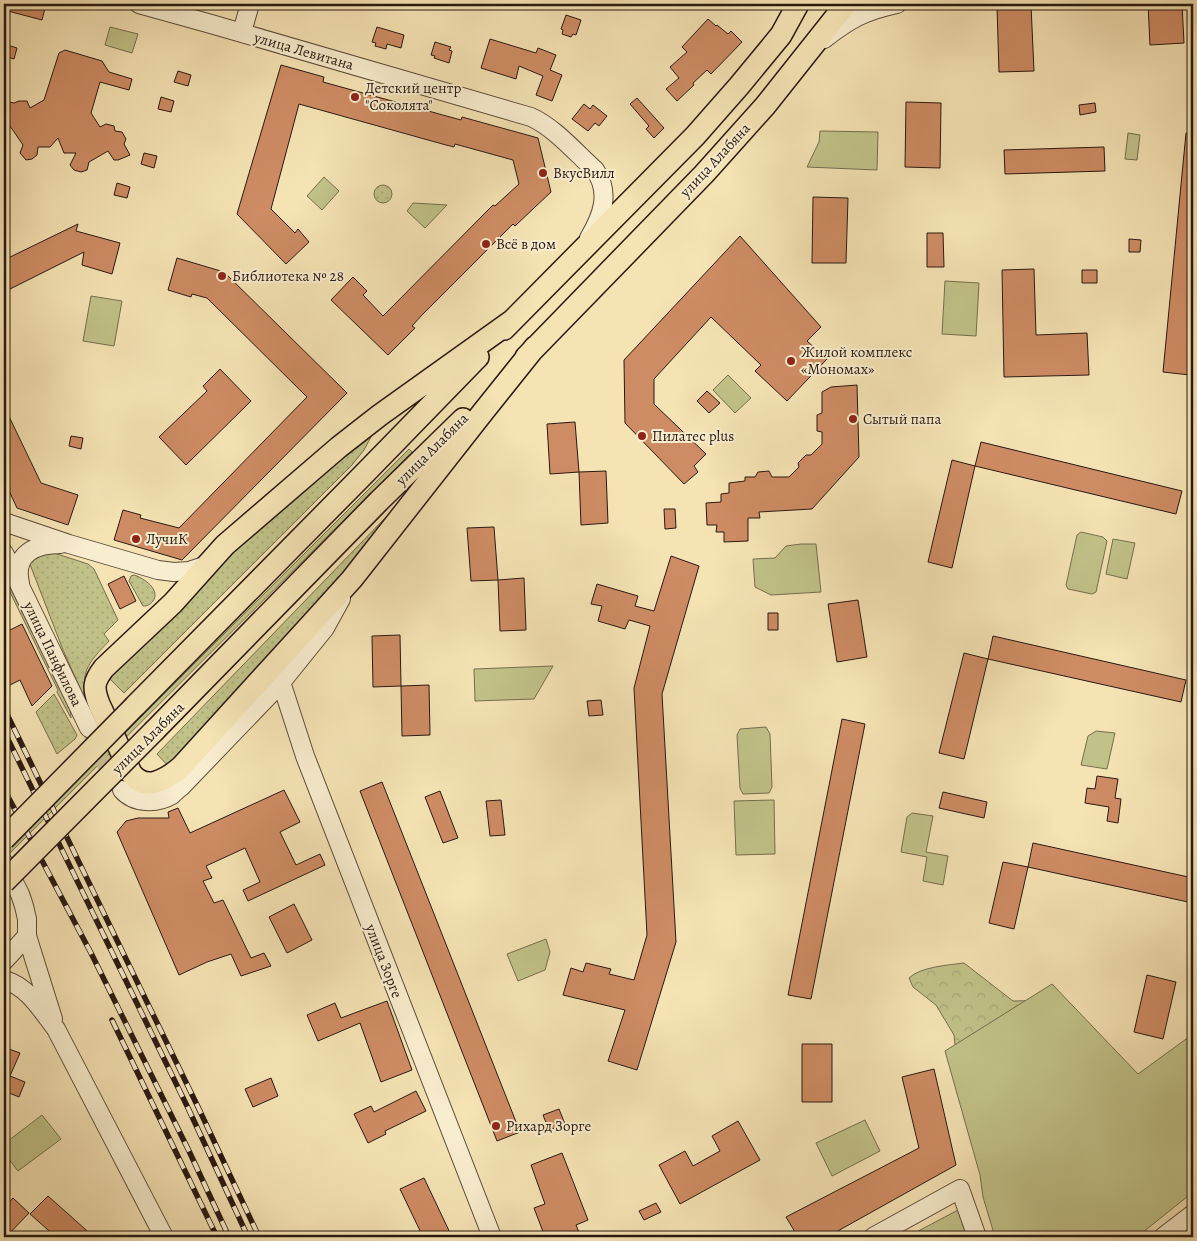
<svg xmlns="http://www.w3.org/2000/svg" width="1197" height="1241" font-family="Alegreya,serif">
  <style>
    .grass { fill: url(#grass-dots); stroke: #756e4d }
    .forest { fill: url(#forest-crowns); stroke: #756e4d }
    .park { fill: #c1c289; stroke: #756e4d }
    .building { fill: #ce8c64; stroke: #291911 }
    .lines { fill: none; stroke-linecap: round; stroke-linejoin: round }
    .minor-tunnel { stroke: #ccbb93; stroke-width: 18; stroke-dasharray: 18 9; stroke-linecap: butt }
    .minor-casing { stroke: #5c4c3a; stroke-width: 20 }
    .major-casing { stroke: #291911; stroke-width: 24 }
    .minor { stroke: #f8edce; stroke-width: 18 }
    .major { stroke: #f5e3b4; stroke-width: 21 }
    .rail-casing { stroke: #291911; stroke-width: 5.5 }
    .rail { stroke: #f8edce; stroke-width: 4; stroke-dasharray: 11; stroke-linecap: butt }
    .major-bridge-casing { stroke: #291911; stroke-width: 24; stroke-linecap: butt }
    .major-bridge { stroke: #f5e3b4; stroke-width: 21 }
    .poi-dot { fill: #8f2418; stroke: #f8edce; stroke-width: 2 }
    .labels { text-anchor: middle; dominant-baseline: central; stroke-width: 4; stroke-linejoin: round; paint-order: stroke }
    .street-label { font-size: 15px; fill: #291911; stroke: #f8edce }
    .poi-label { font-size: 15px; fill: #291911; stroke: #f8edce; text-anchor: start }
  </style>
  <defs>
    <pattern id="grass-dots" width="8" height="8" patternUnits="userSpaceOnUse" patternTransform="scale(1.25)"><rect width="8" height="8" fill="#c1c289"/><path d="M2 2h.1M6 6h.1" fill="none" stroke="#a6a675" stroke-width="1.8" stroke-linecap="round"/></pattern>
    <pattern id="forest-crowns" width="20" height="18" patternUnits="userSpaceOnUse" patternTransform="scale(1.25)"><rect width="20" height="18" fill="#c1c289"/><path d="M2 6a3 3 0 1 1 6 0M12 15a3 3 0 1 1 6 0" fill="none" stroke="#a6a675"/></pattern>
  </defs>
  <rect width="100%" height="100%" fill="#f5e3b4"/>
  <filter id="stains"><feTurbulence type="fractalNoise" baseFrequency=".004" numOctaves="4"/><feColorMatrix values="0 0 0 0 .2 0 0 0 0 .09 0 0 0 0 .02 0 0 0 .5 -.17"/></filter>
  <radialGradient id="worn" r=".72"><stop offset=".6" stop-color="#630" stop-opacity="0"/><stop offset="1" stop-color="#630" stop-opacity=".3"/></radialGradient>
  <path class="grass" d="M374 194a9 9 0 1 1 18 0a9 9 0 1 1-18 0Z
    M371,437L364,450L352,465L124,693L108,677L283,504Z
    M409,449L412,452L4,859V854Z
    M385,518L384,523L306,620L169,767L157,754Z
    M48,551L88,564L94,569L118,620L104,634L109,641C98,653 82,667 85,685C86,691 89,698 91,704L88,706L63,650L31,567L29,561Z
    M4,572L70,709L71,718L57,692L58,690L5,582H4Z
    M134,575C144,578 161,590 153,601C150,605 147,606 143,606L129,581L131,576Z
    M54,694L77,735L75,739L57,754L36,712Z"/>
  <path class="forest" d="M964,963L1013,1001L1060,1000L957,1064L954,1035L936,1005L913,987L909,978C920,967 948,965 964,963Z"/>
  <path class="park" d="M110,27L138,34L132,53L105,45Z
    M820,131L878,132L877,170L807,167L819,142Z
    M1128,133L1140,135L1137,160L1125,159Z
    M324,177L339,191L322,210L307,196Z
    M413,203L447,205L425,228L407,211Z
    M945,281L979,283L976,336L942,334Z
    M91,296L122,301L114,346L83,341Z
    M728,375L751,398L735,413L713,390Z
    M1081,532L1103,537L1107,541L1096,592L1092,594L1068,589L1066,585L1077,535Z
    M1113,539L1135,543L1127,579L1106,574Z
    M801,544H816L821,592L771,595L755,587L753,559L775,558L786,546Z
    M553,666L534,699L475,701L474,669Z
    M766,727L770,734L772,787L769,793L743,794L740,788L737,735L740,729Z
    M1096,731L1115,733L1107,769L1081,765L1088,736Z
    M774,800L775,854L736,855L734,801Z
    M912,813L933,816L926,852L948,856L943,885L923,881L927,857L901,852L907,817Z
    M546,939L550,952L545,970L518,981L507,954Z
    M1052,984L1138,1074L1193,1034V1192L1137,1237H995L983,1197L980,1175L945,1051Z
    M42,1115L61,1139L18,1171L4,1153V1144Z
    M865,1120L880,1151L832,1176L816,1143Z
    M958,1210L967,1237H907Z"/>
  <path class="building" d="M4,4H46L42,20L4,10Z
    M1148,4H1182L1184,43L1150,45Z
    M1031,5L1034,71L999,72L997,7Z
    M566,15L581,20L576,35L573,34L571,37L562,34L563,30L561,29Z
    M708,19L716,26L717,25L728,34L731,31L742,42L711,74L707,70L693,83L694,85L677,101L666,89L679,78L670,67L687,52L682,47Z
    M377,27L404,35L401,48L387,44L386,49L375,46L376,43L372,42Z
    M490,39L536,53L538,48L556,55L550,70L562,75L552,101L536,95L543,76L519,66L516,79L481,68Z
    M435,42L451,47L449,50L452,51L449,63L434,58L435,56L431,55Z
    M4,44L17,48L14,59L4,56Z
    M65,50L102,61L109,72L132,79L129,90L100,82L91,113L100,127L106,124L114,126L115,131L122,132L126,139L124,144L130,155L118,160H114L108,151L89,162L87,170L81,172L74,170L70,165L76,153H64L58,138L50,147H38L37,155L32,159L26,160L20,153L23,145L10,126L4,129V101L14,103L19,101H27L30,108L44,100L59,53Z
    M281,65L324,77L323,82L461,120L462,117L538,138L551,192L515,226L513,224L422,315L412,326L415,328L388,355L331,300L353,277L367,291L363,295L383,316L493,205L495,206L519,184L513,160L455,144L454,147L446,145L299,104L271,209L295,233L298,229L309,242L286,264L237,214Z
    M178,71L191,75L188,86L174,82Z
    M161,97L174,101L171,112L158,109Z
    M637,98L664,128L654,138L646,129L649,126L630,104Z
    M906,102L941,103L940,168L905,167Z
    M1095,103L1096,112L1080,115L1079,105Z
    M584,104L590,109L593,105L607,116L599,126L595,123L588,131L572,119Z
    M1186,133L1193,134V346L1190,375L1163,372Z
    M1104,147L1105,171L1005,174L1004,150Z
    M144,153L157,156L154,168L141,164Z
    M117,183L130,187L127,198L114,195Z
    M813,197L848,198L846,263H812Z
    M78,224L76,231L120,243L112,274L82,265L84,252L4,292V260Z
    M927,233H943L944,267H927Z
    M740,236L821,327L807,341L827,359L787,401L755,371L761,365L711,317L654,379V404L706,454L694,466L698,472L684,484L625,423L624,360Z
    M1129,239L1141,240L1140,252H1129Z
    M177,258L224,272L347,393L182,560L114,540L123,510L141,515L140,518L179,528L307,397L207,298L192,294L191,297L168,290Z
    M1034,269L1036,335L1087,333L1089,375L1004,377L1002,270Z
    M1082,270H1097V283H1082Z
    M220,369L251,401L186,465L159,437L207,391L203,386Z
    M857,385L859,457L812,509L759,512L760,518H748V541L724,542V532H716L717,525H707L706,503L721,502V494L729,493V483L745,481V477H755L758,472L769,471L772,477H789L799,467L798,463L806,455H811L822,444V432L817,431V415L822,413V392L831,387Z
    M707,391L720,403L709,413L697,401Z
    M4,406L41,483L78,495L68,525L17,508L4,480Z
    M575,422L579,472L550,474L547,424Z
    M71,436L83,438L81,449L69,446Z
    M981,442L1182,491L1176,514L975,466Z
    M952,460L975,466L952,568L928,562Z
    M606,471L608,523L581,525L579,472Z
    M664,509H675L676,528L665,529Z
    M494,527L498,580L471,581L467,528Z
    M671,556L699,566L662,694L676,942L637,1070L608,1061L625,1010L563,995L571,968L583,972L586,963L611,969L609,974L634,980L647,935L634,688L650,626L629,620L625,629L598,621L602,606L591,604L597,584L638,596L635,606L654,611Z
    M124,576L136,601L120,609L108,584Z
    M524,578L526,630L500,631L498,580Z
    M858,600L867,657L837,662L828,604Z
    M768,613H778V630H768Z
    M22,624L52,686L32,706L20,680L4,688V633Z
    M400,635L401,686L373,687L372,636Z
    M993,636L1186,680L1181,702L988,659Z
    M964,653L988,659L964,759L939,753Z
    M429,685L430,735L402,736L401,686Z
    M601,700L603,715L589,716L587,701Z
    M842,719L865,724L811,999L788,995Z
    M1097,776L1118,779L1115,798L1121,799L1118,823L1107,821L1109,807L1085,803L1087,788L1095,789Z
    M382,782L520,1132L497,1141L360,791Z
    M284,790L300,822L280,832L296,865L320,854L325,865L248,901L243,890L260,882L245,848L206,866L212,878L203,881L214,903L223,900L251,958L264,953L271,966L241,976L231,954L207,962L179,975L117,832L126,821L138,818H169L168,812L178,808L190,833Z
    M440,791L458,838L443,843L425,797Z
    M943,792L987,802L984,818L939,808Z
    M501,800L505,835L490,836L486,801Z
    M1033,843L1193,878L1188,902L1028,867Z
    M1003,862L1028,867L1014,929L989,923Z
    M294,904L312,940L287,953L269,917Z
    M1147,975L1176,982L1163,1039L1134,1032Z
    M387,1001L412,1070L381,1082L360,1023L318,1041L307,1015L335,1003L341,1018Z
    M802,1044H832V1102H802Z
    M9,1049L20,1053L10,1076L25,1082L19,1097L4,1091V1053L7,1054Z
    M934,1069L956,1165L827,1237H798L786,1217L919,1148L902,1077Z
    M271,1078L278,1096L253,1107L245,1089Z
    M416,1091L426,1111L385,1131L386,1134L368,1143L354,1114L371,1106L374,1112Z
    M559,1109L565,1124L549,1130L543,1115Z
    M738,1121L760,1160L680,1204L659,1165L685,1151L693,1166L720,1151L712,1136Z
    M562,1153L588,1220L576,1225L581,1237H545L534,1208L545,1204L531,1165Z
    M424,1178L452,1237H423L400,1189Z
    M48,1196L94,1237H56L30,1214Z
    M13,1198L29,1213L6,1237H4V1208Z
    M656,1203L661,1212L644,1220L639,1211Z"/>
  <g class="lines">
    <path class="minor-tunnel" d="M92,733L112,778L118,786"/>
    <g class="minor-casing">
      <path id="minor" d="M139,4L211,24L531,117C555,128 575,152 595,170C611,193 602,216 589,238
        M242,32L250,4
        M824,39C850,19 864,11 897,4
        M4,522L69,544L158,570L174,572L189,571L207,565
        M4,553L89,728
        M20,583C13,553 36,544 61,544
        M279,685L283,688L305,756L492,1237
        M122,790C134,804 157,804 172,795C175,792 178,789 181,787L279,685L325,628L341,599
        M4,863L20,894L24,906L27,919V936L53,1019
        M4,961L27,936
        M4,980C28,986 42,1011 56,1029L164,1237
        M873,1237L960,1189L977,1237
        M1163,1237L1193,1214"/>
    </g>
    <g class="major-casing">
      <path id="major" d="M513,320L380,415L339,447L225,545L173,603L104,668C93,682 93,688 99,704L131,773C145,793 167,779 181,767L314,621L352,579L483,412L535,347
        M504,329L695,136L739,86L781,35L798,4
        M526,357L704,174L765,106L846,4
        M135,706L366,472L478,357
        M155,730L379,501L463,419"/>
    </g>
    <use href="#minor" class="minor"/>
    <use href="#major" class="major"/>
    <g class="rail-casing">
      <path id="rail" d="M4,708L198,1107L259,1237
        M4,731L188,1108L248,1237
        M4,789L91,953L189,1151L229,1237
        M112,1020L217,1237"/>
    </g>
    <use href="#rail" class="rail"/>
    <g class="major-bridge-casing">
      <path id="major-bridge" d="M4,839L135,706
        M4,882L155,730"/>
    </g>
    <use href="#major-bridge" class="major-bridge"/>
  </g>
  <g class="poi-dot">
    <circle cx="355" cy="97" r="5"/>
    <circle cx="543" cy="173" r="5"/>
    <circle cx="486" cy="244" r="5"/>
    <circle cx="222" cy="276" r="5"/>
    <circle cx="791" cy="361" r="5"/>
    <circle cx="853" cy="419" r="5"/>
    <circle cx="642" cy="436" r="5"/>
    <circle cx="136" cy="539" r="5"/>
    <circle cx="496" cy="1126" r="5"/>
  </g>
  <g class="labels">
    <g class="street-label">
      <text transform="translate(304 51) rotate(16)">улица Левитана</text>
      <text transform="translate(715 160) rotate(-47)">улица Алабяна</text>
      <text transform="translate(432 449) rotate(-45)">улица Алабяна</text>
      <text transform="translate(53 654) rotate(64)">улица Панфилова</text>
      <text transform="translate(148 738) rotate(-45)">улица Алабяна</text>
      <text transform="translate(384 961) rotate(69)">улица Зорге</text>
    </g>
    <g class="poi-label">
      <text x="365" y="88">Детский центр<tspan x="365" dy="17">"Соколята"</tspan></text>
      <text x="553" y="173">ВкусВилл</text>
      <text x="496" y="244">Всё в дом</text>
      <text x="232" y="276">Библиотека № 28</text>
      <text x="801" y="352">Жилой комплекс<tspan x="801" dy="17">«Мономах»</tspan></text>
      <text x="863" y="419">Сытый папа</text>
      <text x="652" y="436">Пилатес plus</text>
      <text x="146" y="539">ЛучиК</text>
      <text x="506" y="1126">Рихард Зорге</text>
    </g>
  </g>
  <rect width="1197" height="1241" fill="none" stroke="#f5e3b4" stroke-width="20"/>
  <rect x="5" y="5" width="1187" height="1231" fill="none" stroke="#291911" stroke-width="2.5"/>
  <rect x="10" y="10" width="1177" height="1221" fill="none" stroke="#291911"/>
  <rect width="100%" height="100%" filter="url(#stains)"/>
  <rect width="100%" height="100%" fill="url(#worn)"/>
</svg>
